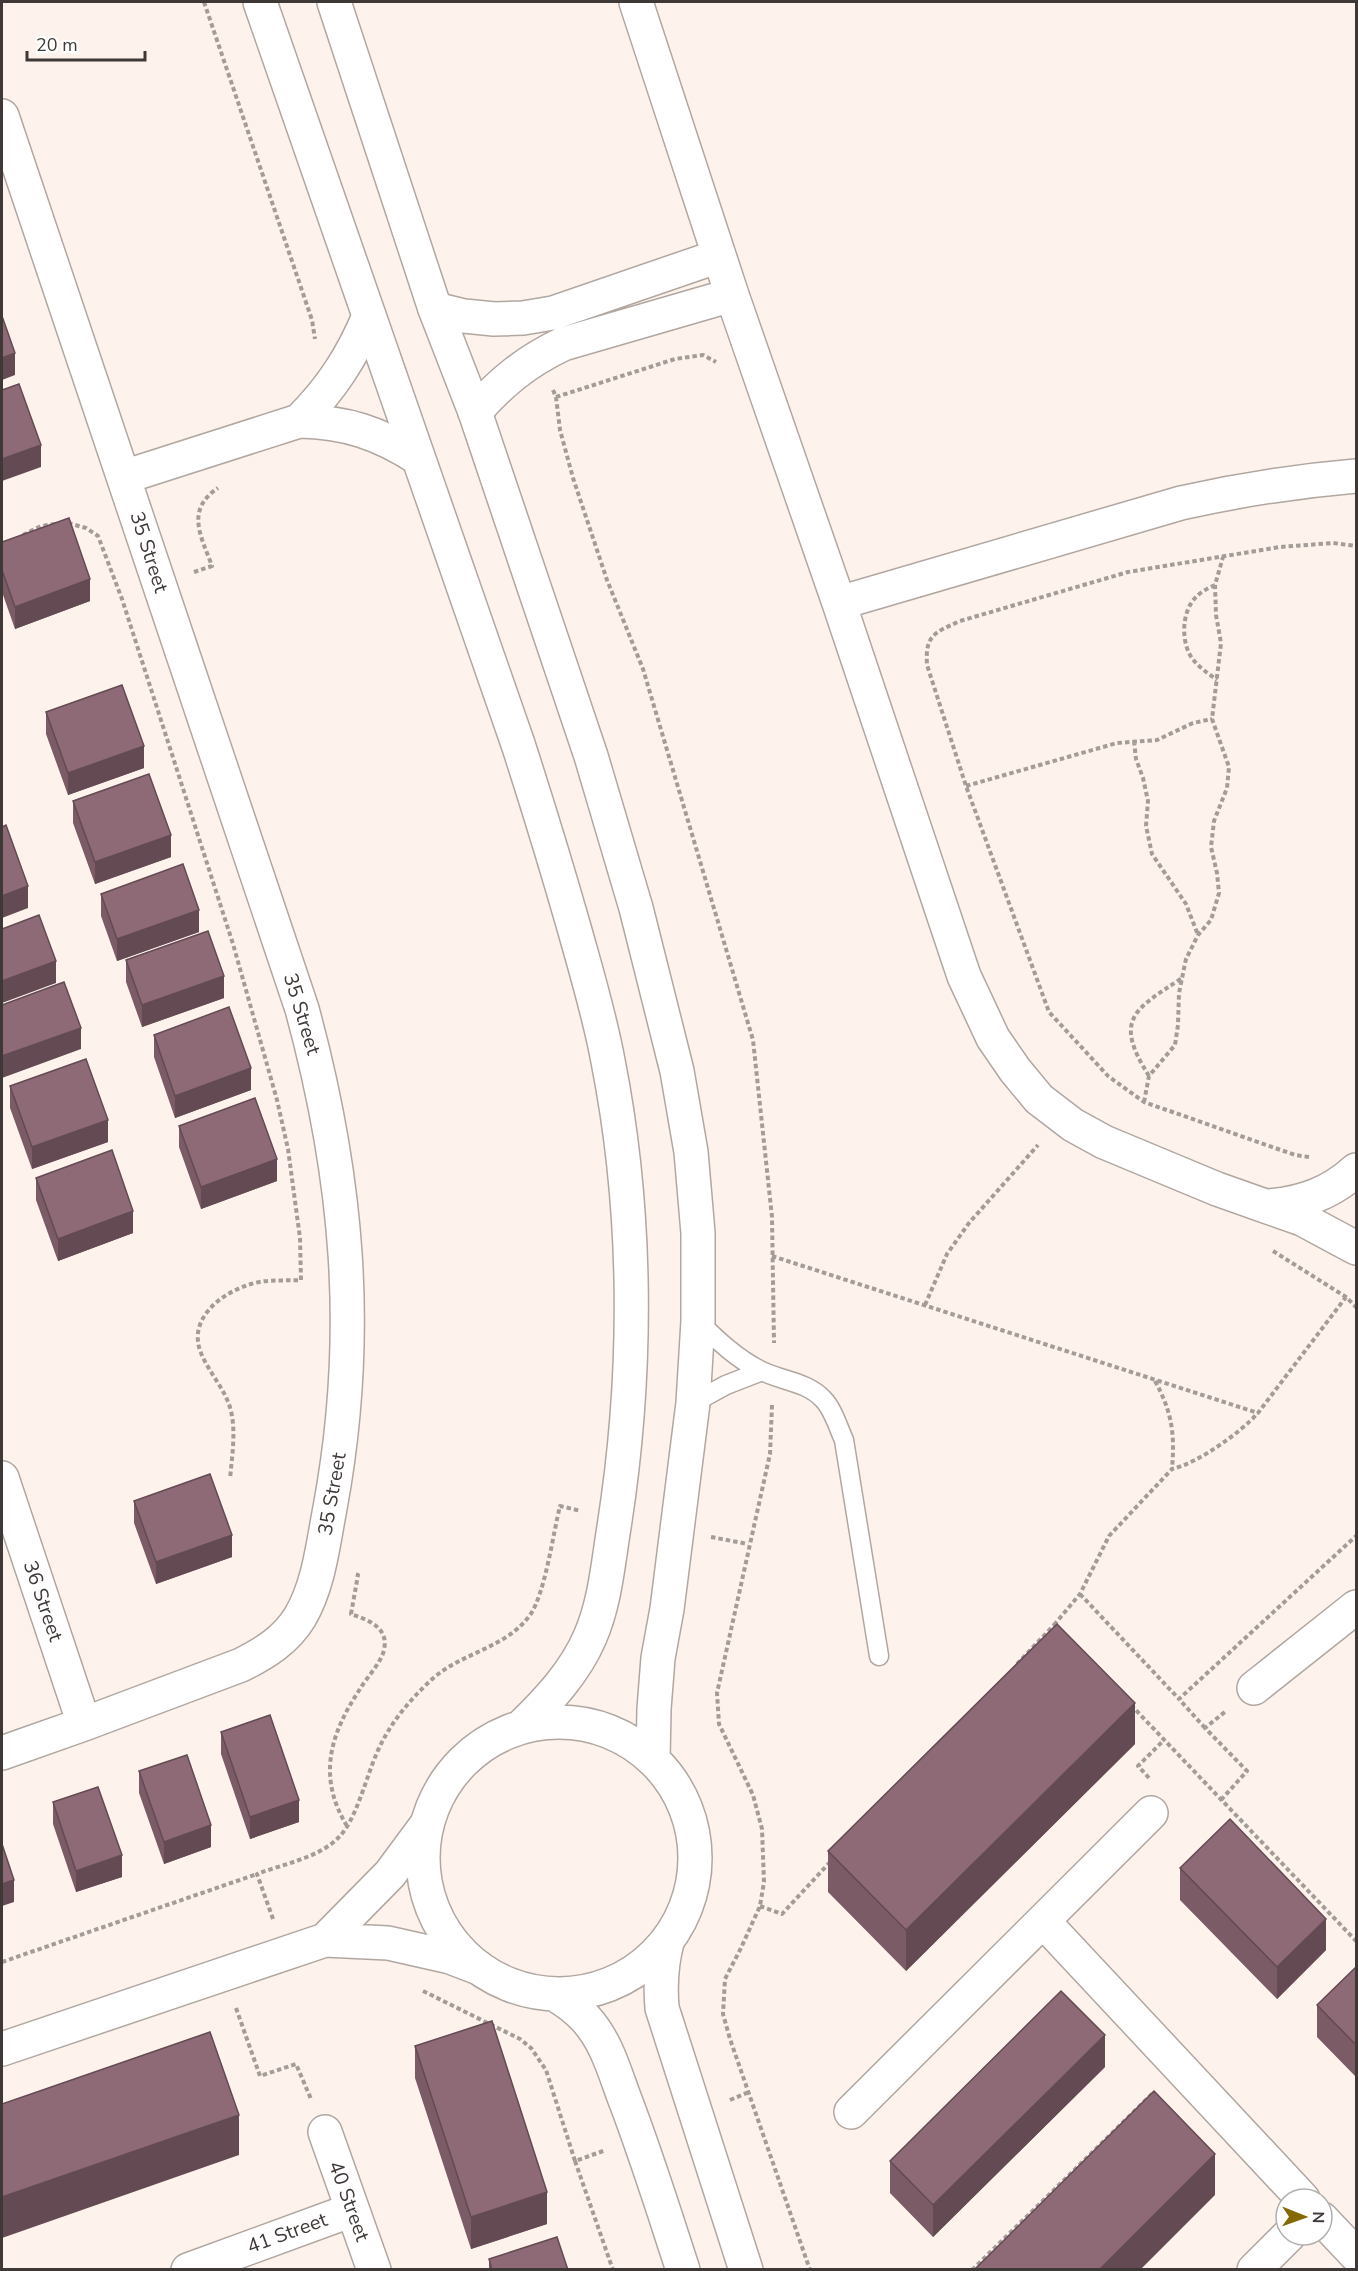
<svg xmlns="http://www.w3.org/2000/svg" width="1358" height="2271" font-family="'Nunito Sans',sans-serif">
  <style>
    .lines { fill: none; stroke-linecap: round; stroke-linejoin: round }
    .service-casing { stroke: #b1a7a1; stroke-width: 21 }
    .minor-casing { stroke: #b1a7a1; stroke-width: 36 }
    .tertiary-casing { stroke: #b1a7a1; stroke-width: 36 }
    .path { stroke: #a49c98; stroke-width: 4; stroke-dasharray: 4.5 3; stroke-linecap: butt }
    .service { stroke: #fff; stroke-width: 18 }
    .minor { stroke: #fff; stroke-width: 33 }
    .tertiary { stroke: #fff; stroke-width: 33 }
    .wall { fill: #7a5b66 }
    .shaded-wall { fill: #634a53 }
    .building { fill: #8e6a77; stroke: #634a53; stroke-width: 1.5 }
    .labels { text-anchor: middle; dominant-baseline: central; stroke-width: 6; stroke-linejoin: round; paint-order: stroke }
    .street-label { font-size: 20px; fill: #3e3937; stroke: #fff }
  </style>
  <rect width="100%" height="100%" fill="#fdf3ec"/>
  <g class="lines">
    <g class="service-casing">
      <path id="service" d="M698,1321C717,1340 739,1361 764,1372C783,1381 807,1382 823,1399C833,1409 838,1427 844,1440L879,1656
        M693,1403L726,1385L762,1371"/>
    </g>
    <g class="minor-casing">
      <path id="minor" d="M636,2L732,295L839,603L964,976L993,1038L1015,1070L1039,1099L1073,1125L1104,1142L1217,1189L1302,1219L1356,1248
        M2,116L302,1009C348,1178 362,1335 330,1508C323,1544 319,1585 300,1617C286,1640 265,1653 241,1665L84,1724L2,1753
        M435,309L464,316L494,319L523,318L553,313L719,256
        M475,412C501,382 527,361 563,344L732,295
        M299,421C331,389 352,357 369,316
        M124,477L299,421C346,422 379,433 418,458
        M839,603L1181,503C1239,490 1297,481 1356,476
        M1269,1206C1303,1203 1331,1193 1356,1170
        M2,1478L84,1724
        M1254,1688L1356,1607
        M1043,1921L1303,2199
        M325,1940L390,1874L427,1824
        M2,2049L325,1940L388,1943L450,1957L479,1968
        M851,2112L1151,1813
        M325,2132L374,2270
        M1322,2219L1356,2255
        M188,2270L352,2210
        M1254,2270L1289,2235"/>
    </g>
    <g class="tertiary-casing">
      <path id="tertiary" d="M260,2L518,744C538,806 557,868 575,931C587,974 600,1017 608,1061C638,1213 638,1374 614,1527C608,1564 605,1603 590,1637C575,1672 548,1701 521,1727
        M334,2L435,309L475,412L591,756L636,908L677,1071L691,1152L698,1233V1321L693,1403L667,1609L658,1658L654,1709L653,1760
        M423 1858a136 136 0 1 1 272 0a136 136 0 1 1-272 0Z
        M668,1939C661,1963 660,1983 662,2008L746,2270
        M554,1994C566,2001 577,2009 586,2019C606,2041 614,2070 624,2097C646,2154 664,2212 683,2270"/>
    </g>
    <path class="path" d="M204,2L312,320L315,339
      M553,390L556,397L560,430L573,478L607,580L643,669L753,1040L772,1217L774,1343
      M556,397L675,359L703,355L716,362
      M68,523L86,528L98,536L122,599L233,944L277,1100L288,1149L300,1238L301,1280C284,1281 267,1279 251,1284C221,1293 187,1319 201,1353C209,1373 226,1390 231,1411C236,1433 232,1456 230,1479
      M23,535L41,526L61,523
      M194,572L212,566C201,536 185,510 218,488
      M1215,585C1208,588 1201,592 1196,597C1181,612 1181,643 1192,658C1199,668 1208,673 1217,680
      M1134,741L1136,759L1143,778L1148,801L1146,826L1152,854L1186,904L1198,935
      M966,786L1117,743L1157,740L1193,723L1212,719
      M1149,1076C1113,1019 1134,1010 1182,978
      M1144,1102L1149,1076L1175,1045L1178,1025L1179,993L1186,959L1198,935L1211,920L1219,893L1217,873L1211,847L1214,821L1227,788L1229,767L1212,719L1221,643L1216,615L1215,585L1223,557
      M1309,1157L1295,1155L1144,1102L1108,1076L1049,1012L966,786L927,665C925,635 934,633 960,621L1128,572L1280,547L1333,543L1356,546
      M1273,1251L1346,1297
      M772,1256L1258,1413
      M925,1305L947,1254L969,1223L1038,1145
      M1155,1381C1172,1412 1175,1434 1172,1469
      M772,1405L770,1454L717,1693L719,1724L753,1795L762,1829L764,1882L760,1906L741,1948L725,1979L723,2014L730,2039L810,2270
      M711,1537L748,1544
      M1080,1594L1179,1699
      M1054,1625L1080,1594L1109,1536L1172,1469C1198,1463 1240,1433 1258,1413L1346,1297L1356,1307
      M1017,1664L1054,1625L1058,1628
      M1131,1705L1356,1941
      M1205,1728L1179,1699L1356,1536
      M1149,1778L1138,1766L1164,1740
      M1221,1800L1247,1771L1205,1728L1226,1711
      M347,1826C317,1777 330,1734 360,1689C367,1677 381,1663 384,1650C389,1627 368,1620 351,1614L358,1575L354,1574
      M760,1906L782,1914L831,1861
      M273,1919L257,1874C283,1864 319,1858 339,1837C356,1820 366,1778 376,1755C388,1726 407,1703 429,1682C458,1653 506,1649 530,1615C545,1594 553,1534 560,1506L581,1511
      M2,1962L257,1874
      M423,1991L520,2039L531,2048L546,2070L575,2161L606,2150
      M236,2008L260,2076L296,2064L311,2099
      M730,2100L749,2092
      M575,2161L613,2270
      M972,2270L1154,2092"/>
    <use href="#service" class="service"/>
    <use href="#minor" class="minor"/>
    <use href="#tertiary" class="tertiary"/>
  </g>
  <path class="wall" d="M2,542L90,601L15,629L2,592Z
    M46,712L144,768L68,795L46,734Z
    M73,801L171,857L95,884L73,823Z
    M101,894L199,932L117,961L101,916Z
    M126,960L224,998L142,1027L126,982Z
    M154,1035L251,1090L175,1118L154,1057Z
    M10,1086L108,1142L32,1169L10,1108Z
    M179,1126L277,1181L201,1209L179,1147Z
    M36,1178L133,1233L58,1261L36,1200Z
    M134,1501L232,1557L156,1584L134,1523Z
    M221,1732L299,1822L250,1839L221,1754Z
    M1135,1744L906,1971L828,1892V1851Z
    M139,1771L211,1847L164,1864L139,1793Z
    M53,1802L122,1877L76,1892L53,1824Z
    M1180,1868L1326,1950L1277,1999L1180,1900Z
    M1356,1967V2077L1317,2037V2005Z
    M415,2046L547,2224L471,2249L415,2078Z
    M1105,2067L933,2237L890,2193V2161Z
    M489,2259L568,2270H489Z"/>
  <path class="shaded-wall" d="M15,353V375L2,380V358Z
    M41,445V467L2,481V459Z
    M90,579V601L15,629V607Z
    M144,746V768L68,795V773Z
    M171,835V857L95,884V862Z
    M28,886V908L2,918V896Z
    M199,910V932L117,961V939Z
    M56,961V983L2,1003V981Z
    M224,976V998L142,1027V1005Z
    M81,1028V1049L2,1078V1056Z
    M251,1068V1090L175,1118V1096Z
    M108,1120V1142L32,1169V1147Z
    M277,1159V1181L201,1209V1187Z
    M133,1211V1233L58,1261V1239Z
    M232,1535V1557L156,1584V1562Z
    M1135,1703V1744L906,1971V1930Z
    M299,1800V1822L250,1839V1817Z
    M211,1825V1847L164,1864V1842Z
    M122,1855V1877L76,1892V1871Z
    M14,1880V1902L2,1906V1884Z
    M1326,1919V1950L1277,1999V1967Z
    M1105,2035V2067L933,2237V2205Z
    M239,2115V2155L2,2238V2197Z
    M1215,2154V2195L1140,2270H1099Z
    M547,2192V2224L471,2249V2217Z"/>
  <path class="building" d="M2,316L15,353L2,358Z
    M19,384L41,445L2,459V390Z
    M69,518L90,579L15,607L2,570V542Z
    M122,685L144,746L68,773L46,712Z
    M149,774L171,835L95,862L73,801Z
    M6,825L28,886L2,896V827Z
    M183,864L199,910L117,939L101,894Z
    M39,915L56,961L2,981V929Z
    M208,931L224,976L142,1005L126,960Z
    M64,982L81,1028L2,1056V1005Z
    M229,1007L251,1068L175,1096L154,1035Z
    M86,1059L108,1120L32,1147L10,1086Z
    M255,1098L277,1159L201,1187L179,1126Z
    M112,1150L133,1211L58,1239L36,1178Z
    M210,1474L232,1535L156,1562L134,1501Z
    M1057,1624L1135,1703L906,1930L828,1851Z
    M270,1715L299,1800L250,1817L221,1732Z
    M187,1755L211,1825L164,1842L139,1771Z
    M98,1787L122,1855L76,1871L53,1802Z
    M1230,1819L1326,1919L1277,1967L1180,1868Z
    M2,1844L14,1880L2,1884Z
    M1356,1967V2045L1317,2005Z
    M1061,1991L1105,2035L933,2205L890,2161Z
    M492,2021L547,2192L471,2217L415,2046Z
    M210,2032L239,2115L2,2197V2104Z
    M1154,2091L1215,2154L1099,2270H974Z
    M557,2237L568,2270H492L489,2259Z"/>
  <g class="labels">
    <g class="street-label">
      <text transform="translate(149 552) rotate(72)">35 Street</text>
      <text transform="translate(302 1014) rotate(73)">35 Street</text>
      <text transform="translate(332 1494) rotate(-80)">35 Street</text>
      <text transform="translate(43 1601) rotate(71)">36 Street</text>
      <text transform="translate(349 2201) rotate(70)">40 Street</text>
      <text transform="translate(287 2233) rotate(-20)">41 Street</text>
    </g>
  </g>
  <rect width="1358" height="2271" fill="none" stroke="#3e3937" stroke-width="6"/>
  <g transform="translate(1304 2217) rotate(91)"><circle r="28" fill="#ffffff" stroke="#b2b0af" stroke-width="1.5"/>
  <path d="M0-4.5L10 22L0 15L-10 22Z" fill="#846800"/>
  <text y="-9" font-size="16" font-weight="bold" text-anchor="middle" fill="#3e3937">N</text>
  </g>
  <path d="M27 51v9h118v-9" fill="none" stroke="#3e3937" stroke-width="3"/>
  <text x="36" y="51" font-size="18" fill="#3e3937" stroke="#ffffff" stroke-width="4.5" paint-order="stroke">20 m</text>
</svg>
